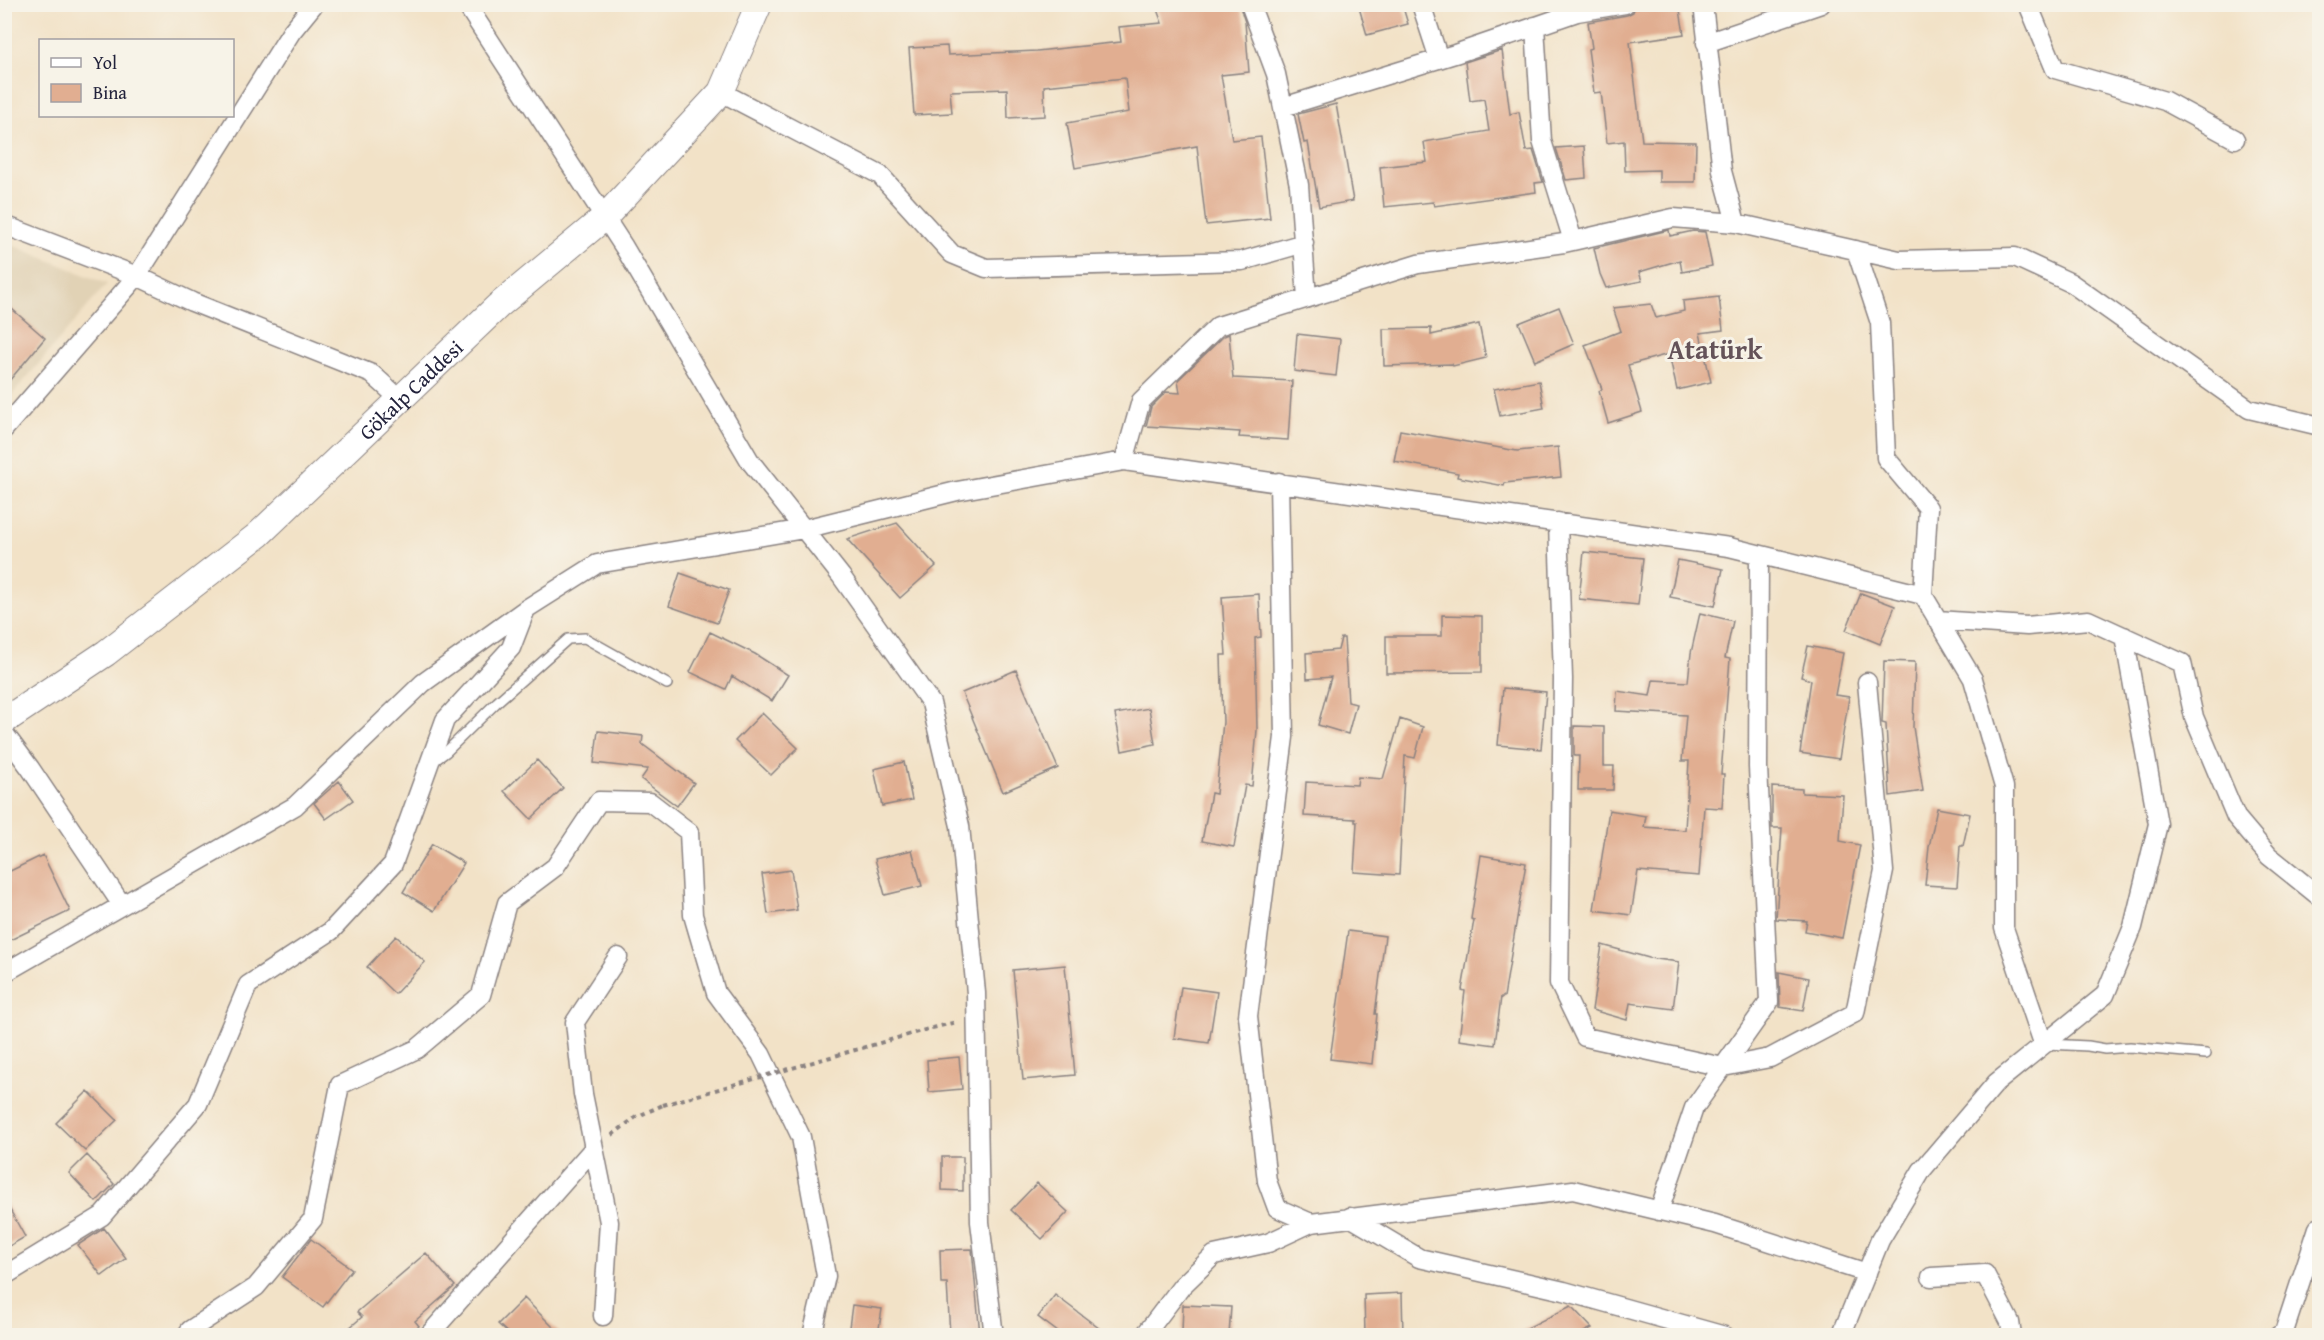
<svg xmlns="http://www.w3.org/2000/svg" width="2324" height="1340" font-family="'Gentium Book Plus',serif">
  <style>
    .built { fill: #e1d2b5 }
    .building { fill: #e1ae91 }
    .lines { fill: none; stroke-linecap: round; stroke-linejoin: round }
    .lane-casing { stroke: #8a8281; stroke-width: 12 }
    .street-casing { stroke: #8a8281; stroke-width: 21 }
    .secondary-casing { stroke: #8a8281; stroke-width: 28 }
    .path { stroke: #8a8281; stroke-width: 4; stroke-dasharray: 4.5 4.5; stroke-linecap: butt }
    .lane { stroke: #fff; stroke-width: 9 }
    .street { stroke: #fff; stroke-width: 18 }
    .secondary { stroke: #fff; stroke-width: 26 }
    .path-bridge { stroke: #8a8281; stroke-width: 4; stroke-dasharray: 4.5 4.5; stroke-linecap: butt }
    .labels { text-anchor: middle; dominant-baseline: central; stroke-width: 6; stroke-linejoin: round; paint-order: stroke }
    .street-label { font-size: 21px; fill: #22223b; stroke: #f7f3e8 }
    .district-label { font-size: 27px; font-weight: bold; fill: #655359; stroke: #f7f3e8 }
  </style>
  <rect width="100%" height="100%" fill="#f7f3e8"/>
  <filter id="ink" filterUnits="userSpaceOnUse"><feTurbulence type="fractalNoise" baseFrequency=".0167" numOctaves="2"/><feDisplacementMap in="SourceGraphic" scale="12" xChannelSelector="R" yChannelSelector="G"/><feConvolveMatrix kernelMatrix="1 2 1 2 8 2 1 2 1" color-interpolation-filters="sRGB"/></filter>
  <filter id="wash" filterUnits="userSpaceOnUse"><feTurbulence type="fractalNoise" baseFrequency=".008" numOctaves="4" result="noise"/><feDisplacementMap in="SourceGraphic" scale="24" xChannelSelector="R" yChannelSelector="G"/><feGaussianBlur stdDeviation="1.35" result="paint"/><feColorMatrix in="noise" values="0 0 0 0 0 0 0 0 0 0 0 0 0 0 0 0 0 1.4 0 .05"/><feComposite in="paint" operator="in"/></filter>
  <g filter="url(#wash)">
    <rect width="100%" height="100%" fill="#f2e2c7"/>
    <path class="built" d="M5,242L107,284L5,403Z"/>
    <g id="blocks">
      <path class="building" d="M1155,4H1239L1245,22L1249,72L1221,75L1232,140L1261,137L1270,218L1206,225L1197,146L1075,168L1067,123L1129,112L1125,78L1044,86L1045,116L1008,118L1007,89L950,91L952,113L914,115L909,48L947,46L948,55L1037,51L1121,42L1119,27L1162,23Z
        M1358,4H1402L1408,24L1367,35Z
        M1636,4H1679L1684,34L1630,42L1642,141L1696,142L1695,182H1659V170L1625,171L1624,141L1607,143L1601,92L1594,93L1588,49L1592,48L1588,22L1627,15L1633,12Z
        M1502,50L1510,114L1519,112L1526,151L1533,150L1543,182L1535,183L1536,192L1434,206L1433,202L1384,207L1380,167L1427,162L1424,142L1489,131L1484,99L1470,101L1465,62Z
        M1336,104L1353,201L1319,207L1308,142L1304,143L1298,114Z
        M1584,146L1586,178L1566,180L1556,148Z
        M1669,230L1670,236L1693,231L1705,232L1712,266L1682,272L1680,260L1639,272L1642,281L1606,288L1600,274L1594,248Z
        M1719,297L1723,330L1700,333L1711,382L1677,390L1669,354L1628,365L1642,412L1608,423L1599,391L1602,389L1585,345L1621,331L1613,308L1651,304L1656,318L1684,311L1683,301Z
        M4,302L45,338L4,387Z
        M1559,307L1574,344L1535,361L1519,323Z
        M1479,324L1486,358L1453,366L1452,364L1384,366L1383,329L1431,328V335Z
        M1229,334L1233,378L1292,381L1288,440L1239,437L1240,432L1146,426L1151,407L1166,392L1180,393L1178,380L1224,336Z
        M1297,334L1340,339L1336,376L1294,371Z
        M1539,381L1544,408L1500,416L1494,389Z
        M1400,430L1517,451L1558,447L1561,477L1505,483L1504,486L1457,477L1458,473L1394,461Z
        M897,523L936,566L900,598L847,539Z
        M1584,552L1643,558L1638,605L1579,599Z
        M1678,560L1723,569L1715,606L1670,597Z
        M680,573L729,590L717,623L669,606Z
        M1861,593L1895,606L1880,644L1846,630Z
        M1259,594L1261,637L1255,638L1257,730L1252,786L1245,785L1234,847L1202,841L1211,793L1216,794L1223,722L1221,655H1226L1222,597Z
        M1700,613L1733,621L1725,658L1730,659L1721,774H1724L1722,808L1704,807L1699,876L1638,871L1631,915L1594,910L1609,810L1646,816L1644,827L1685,830L1689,761H1682L1686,715L1616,711L1617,691L1650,696L1653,680L1688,682L1691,653Z
        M1442,615L1482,616V672L1386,673V636H1442Z
        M710,632L755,654L788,675L772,701L732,676L726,689L690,672Z
        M1341,638H1344L1348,702L1356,704L1348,734L1318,725L1331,677L1307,679L1306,653L1338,650Z
        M1808,646L1843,653L1835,695L1849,697L1839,759L1800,753L1811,680L1801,677Z
        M1884,661L1915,662L1913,727L1923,791L1890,796L1886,724L1882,723Z
        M1016,670L1058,768L1003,792L962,693Z
        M1503,688L1546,692L1541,749L1498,745Z
        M1149,708L1155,744L1122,751L1115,714Z
        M762,713L798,748L771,775L735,741Z
        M1400,719L1423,727L1415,758L1405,756L1399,875L1354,872L1357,822H1355V819L1304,816L1306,782L1357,785L1358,777L1383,779Z
        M1574,726L1604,727V766H1614L1613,790H1578L1579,756H1574Z
        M598,731L643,736L642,744L694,783L677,806L641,779L648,769L594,763Z
        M537,760L563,788L531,819L504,791Z
        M904,762L912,800L882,806L874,769Z
        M339,781L353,800L326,819L314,803Z
        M1772,787L1802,789V793L1843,795L1840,841L1860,845L1842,938L1805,931L1807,921L1776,919L1782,828H1772Z
        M1937,808L1970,814L1963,846H1960L1957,887L1925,885L1929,847Z
        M432,844L464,863L434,911L403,892Z
        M912,850L922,886L885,895L875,859Z
        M43,855L70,911L4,943V874Z
        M1481,855L1526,863L1504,997H1501L1495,1045L1459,1040L1465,991L1462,990L1474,920L1471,919Z
        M791,870L797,910L768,914L762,874Z
        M1348,931L1385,936L1375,1014H1377L1372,1064L1330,1059Z
        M396,936L425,962L395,994L367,967Z
        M1602,945L1649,958L1679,962L1673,1009L1630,1003L1627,1020L1592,1010Z
        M1065,965L1075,1075L1023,1080L1013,970Z
        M1779,972L1809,978L1803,1011L1780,1007Z
        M1181,987L1217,992L1209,1043L1174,1038Z
        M959,1057L962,1089L929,1092L927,1060Z
        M88,1091L117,1120L85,1151L56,1123Z
        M87,1155L114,1184L96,1202L69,1173Z
        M942,1157H963V1191L942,1190Z
        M1037,1183L1068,1212L1042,1239L1011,1210Z
        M4,1199L25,1237L4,1249Z
        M104,1228L126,1258L102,1276L78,1245Z
        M311,1239L352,1269L323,1307L282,1277Z
        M972,1249L980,1335H950L947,1283H941L940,1250Z
        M426,1253L455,1286L415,1321L419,1326L409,1335H341L362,1317L357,1312Z
        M1402,1293L1403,1335H1365L1364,1295Z
        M1055,1295L1108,1335H1062L1038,1317Z
        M524,1298L561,1335H510L498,1324Z
        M852,1305L882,1309L878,1335H848Z
        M1183,1305L1231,1307L1229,1335L1182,1332Z
        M1571,1306L1592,1328L1578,1335H1513Z"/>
    </g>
  </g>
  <g filter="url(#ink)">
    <use href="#blocks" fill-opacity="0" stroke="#8a8281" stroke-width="1.5"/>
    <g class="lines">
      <g class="lane-casing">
        <path id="lane" d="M434,761L446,752L497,702L568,639L585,638L667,684
          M2047,1044L2088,1046L2105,1049L2130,1047L2206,1054"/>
      </g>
      <g class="street-casing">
        <path id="street" d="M466,4L624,247L750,461L841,576L931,703L960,826L976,993L980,1222L994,1336
          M1250,4L1276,74L1299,185L1307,298
          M1421,4L1439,59
          M1703,4L1722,171L1736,223
          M2028,4L2055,69L2165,101L2235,139
          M1535,26L1542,141L1573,241
          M1706,43L1821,4
          M721,92L880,175L952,254L986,268L1242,261L1304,243
          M1283,107L1455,54L1577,12L1625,4
          M4,225L137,276L192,302L372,374L401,400
          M1856,250L1880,323L1886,458L1928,508L1923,595L1973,679L2004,787V928L2043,1043
          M4,429L137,276L292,31L314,4
          M1124,461L1141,401L1218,326L1418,264L1564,243L1673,218L1736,223L1899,260L2015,257L2071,283L2249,409L2320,426
          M1279,482L1284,737L1248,1016L1267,1181L1277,1208L1311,1223L1573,1190L1715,1224L1867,1273
          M1558,522L1563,679L1559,983L1585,1037L1723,1067L1770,1058L1855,1013L1884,871L1867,682
          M1937,620L2027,626L2088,620L2182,663L2194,717L2236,817L2269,856L2320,897
          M4,733L30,768L122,905
          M4,973L295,806L423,683L526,609L597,564L804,529L957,491L1124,461L1729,547L1923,595
          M1659,1211L1694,1108L1769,1002L1758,767L1759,555
          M1350,1217L1419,1258L1564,1291L1725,1336
          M4,1276L102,1216L198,1104L248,985L331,931L393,864L445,720L511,648L526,609
          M1931,1277L1985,1274L2010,1322L2012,1336
          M603,1316L609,1222L583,1094L575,1022L618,957
          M186,1336L190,1330L256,1287L313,1219L340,1085L417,1049L481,995L507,903L555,867L599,801L650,802L689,832L693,915L716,993L761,1054L801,1137L826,1276L812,1336
          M428,1336L594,1148
          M1144,1336L1182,1286L1214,1255L1268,1243L1311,1223
          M1841,1336L1880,1240L1922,1170L1996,1083L2105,995L2133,927L2158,824L2124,636
          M2278,1336L2284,1332L2318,1228"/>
      </g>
      <g class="secondary-casing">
        <g id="secondary">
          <path id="s1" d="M4,721L106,653L258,535L498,306L605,217L721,92L759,4"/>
        </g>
      </g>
      <path class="path" d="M932,1028L957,1022
        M612,1135L636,1117L663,1105"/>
      <use href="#lane" class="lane"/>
      <use href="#street" class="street"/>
      <use href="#secondary" class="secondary"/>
      <path class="path-bridge" d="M663,1105L932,1028"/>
    </g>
  </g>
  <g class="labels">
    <g class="street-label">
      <text stroke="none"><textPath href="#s1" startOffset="526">Gökalp Caddesi</textPath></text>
    </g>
    <g class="district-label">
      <text x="1715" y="349">Atatürk</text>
    </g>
  </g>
  <rect width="2324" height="1340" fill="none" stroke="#f7f3e8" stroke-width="24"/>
  <rect x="39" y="39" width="195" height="78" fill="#f7f3e8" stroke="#a29fa3" stroke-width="1.5"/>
  <rect x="51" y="58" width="30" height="9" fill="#ffffff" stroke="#a29fa3" stroke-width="1.5"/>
  <text x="93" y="69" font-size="18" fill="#22223b">Yol</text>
  <rect x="51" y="84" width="30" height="18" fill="#e1ae91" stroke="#a29fa3" stroke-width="1.5"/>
  <text x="93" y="99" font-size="18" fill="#22223b">Bina</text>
</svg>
